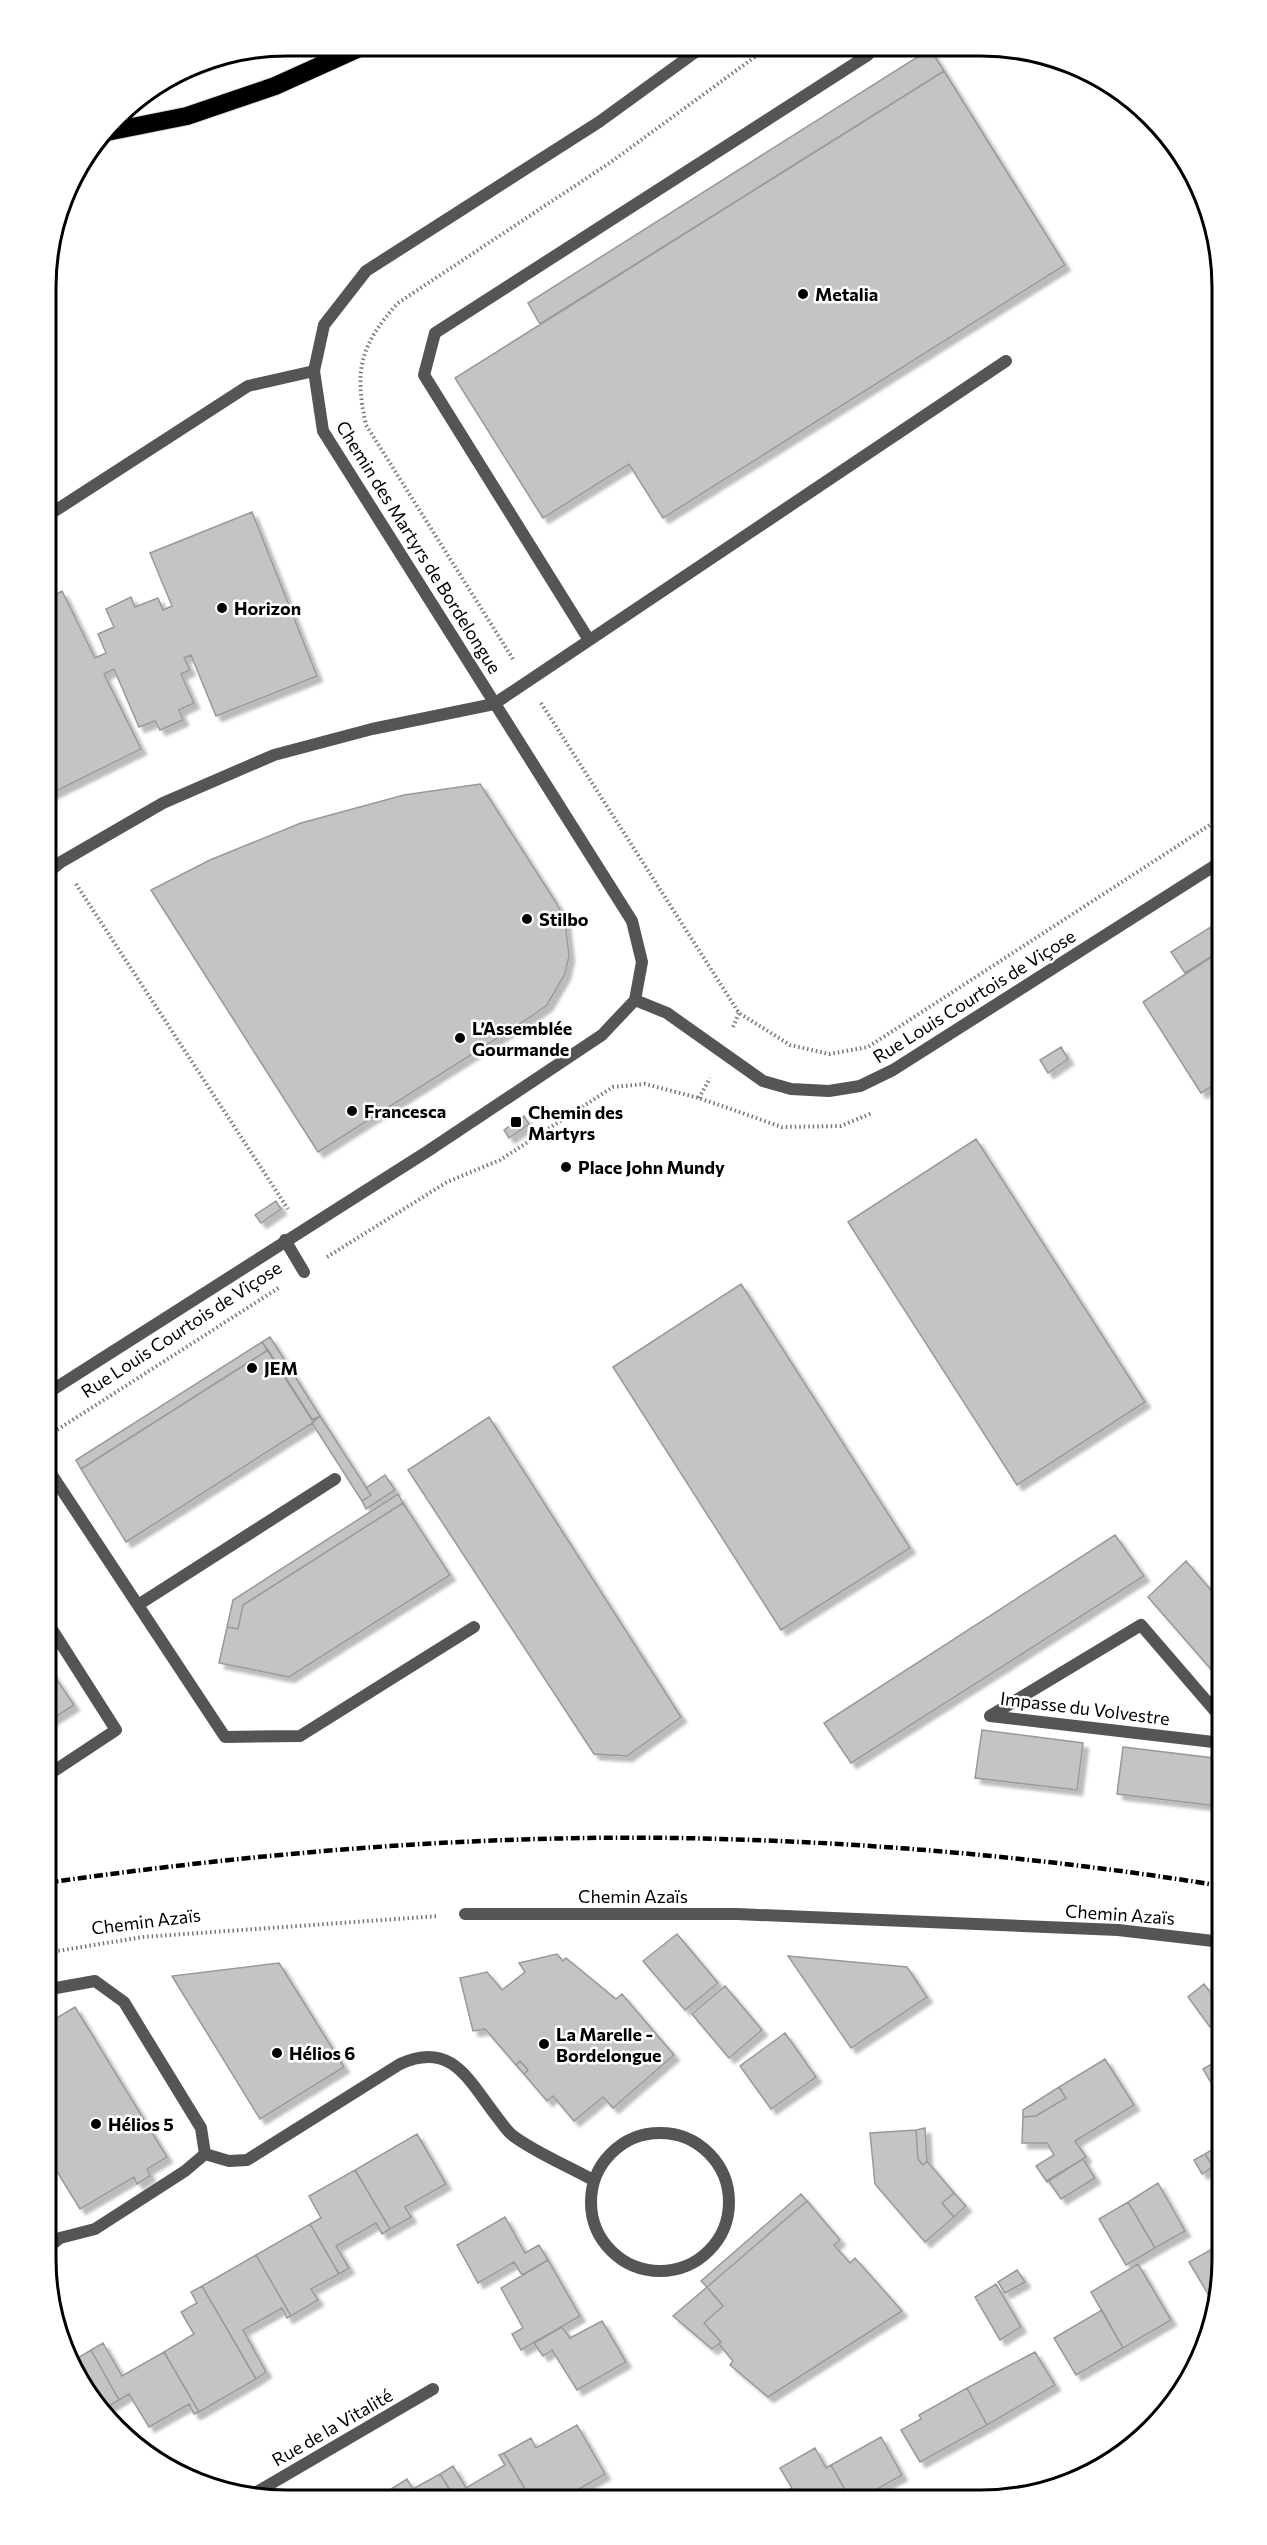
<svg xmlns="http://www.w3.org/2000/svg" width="1267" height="2545" font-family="Commissioner,sans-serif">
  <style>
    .green { fill: #dcdcdc }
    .building { fill: #c4c4c4; stroke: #999; stroke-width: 1.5; filter: url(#shadow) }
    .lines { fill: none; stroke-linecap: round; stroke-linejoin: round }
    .motorway-casing { stroke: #dbdbdb; stroke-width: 20 }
    .path { stroke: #777; stroke-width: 4; stroke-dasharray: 1.5 3; stroke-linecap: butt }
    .service { stroke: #555; stroke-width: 12 }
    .minor { stroke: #555; stroke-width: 12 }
    .motorway { stroke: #000; stroke-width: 18 }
    .rail { stroke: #000; stroke-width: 4.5; stroke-dasharray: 9 3 1.5 3; stroke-linecap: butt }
    .poi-dot { fill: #000; stroke: #fff; stroke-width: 2 }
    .labels { text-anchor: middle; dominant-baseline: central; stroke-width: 5; stroke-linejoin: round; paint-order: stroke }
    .poi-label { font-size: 18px; font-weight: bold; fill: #000; stroke: #fff; text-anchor: start }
    .street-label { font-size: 18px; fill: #000; stroke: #fff }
    .rim { fill: none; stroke: #000; stroke-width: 3 }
  </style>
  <defs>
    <filter id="shadow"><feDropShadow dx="5.5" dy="5.5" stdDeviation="1.5" flood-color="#0004"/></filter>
  </defs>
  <rect width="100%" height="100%" fill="#fff"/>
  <path class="green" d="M284,46L145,94L195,63Z"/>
  <path class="building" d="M930,49L944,71L540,324L528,303Z
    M944,71L1065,265L663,518L629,464L543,518L455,378Z
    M252,512L317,676L216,716L191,655L184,658L190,670L181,674L194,703L179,710L183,720L160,730L155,721L139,727L114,669L104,674L141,749L46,796L47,599L62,591L95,658L106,653L98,634L114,627L106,609L131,597L135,607L158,598L163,610L172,606L150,553Z
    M480,784L557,904L565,921L569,956L565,974L547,1005L532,1016L318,1152L151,890L210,860L301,823L404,795Z
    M1222,920V950L1185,973L1171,952Z
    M1222,950V1080L1201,1093L1143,1002Z
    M1061,1047L1068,1059L1048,1073L1040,1060Z
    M524,1116L529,1124L509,1138L504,1130Z
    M976,1139L1145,1402L1017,1485L848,1222Z
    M276,1201L281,1209L261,1223L255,1215Z
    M741,1284L910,1548L781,1630L613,1367Z
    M270,1337L320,1416L312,1420L262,1342Z
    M262,1342L268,1350L81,1469L76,1460Z
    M268,1350L314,1422L126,1542L81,1469Z
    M320,1416L371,1495L362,1501L312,1423Z
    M489,1417L681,1717L627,1756L594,1754L408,1470Z
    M385,1475L395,1490L366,1509L362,1501L371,1495L366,1488Z
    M398,1494L403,1503L243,1605L238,1629L227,1627L233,1600Z
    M403,1503L450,1575L289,1677L219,1663L227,1627L238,1629L243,1605Z
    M1115,1535L1144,1576L851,1763L824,1723Z
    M1186,1561L1222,1603V1682L1148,1597Z
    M46,1664L74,1705L46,1723Z
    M982,1730L1083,1743L1077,1790L975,1778Z
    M1123,1747L1222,1759L1217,1806L1117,1794Z
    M677,1934L718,1983L685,2010L643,1961Z
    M557,1954L563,1961L566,1958L616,1999L622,1994L674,2055L613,2108L603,2097L574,2121L553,2096L547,2101L524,2074L528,2070L520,2061L516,2065L485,2029L473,2031L460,1978L487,1972L502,1990L525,1972L519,1963Z
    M788,1956L907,1967L927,1997L851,2048Z
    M279,1963L344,2067L260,2119L172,1976Z
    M1204,1984L1222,2007V2018L1210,2027L1188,1997Z
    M725,1986L762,2030L729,2058L692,2014Z
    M75,2007L167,2157L147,2169L150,2176L137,2184L134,2177L80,2209L45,2152V2025Z
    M785,2033L816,2077L771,2109L740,2066Z
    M1222,2058V2101L1203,2069Z
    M1105,2059L1134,2105L1075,2141L1086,2157L1047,2182L1036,2166L1054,2155L1047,2143H1022L1023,2117L1036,2116L1066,2098L1059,2087Z
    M520,2061L528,2070L524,2074L516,2065Z
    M1059,2087L1066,2098L1036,2116L1023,2117V2110Z
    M925,2128L927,2161L923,2165L918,2159L916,2130Z
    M916,2130L918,2159L923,2165L927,2161L954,2193L942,2203L954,2217L925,2242L875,2184L870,2133Z
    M417,2134L446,2184L405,2207L411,2217L390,2229L355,2170Z
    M1221,2144V2162L1213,2167L1205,2154Z
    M1205,2154L1213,2167L1202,2174L1194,2160Z
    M1083,2159L1095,2178L1061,2199L1048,2180Z
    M355,2170L390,2229L382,2234L376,2223L336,2246L349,2268L339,2274L310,2224L321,2218L309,2196Z
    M1158,2183L1185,2231L1155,2248L1128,2202Z
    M954,2193L966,2206L954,2217L942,2203Z
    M801,2194L807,2201L707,2287L701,2281Z
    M807,2201L840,2240L834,2245L850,2263L855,2258L902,2311L768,2397L730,2365L733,2361L719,2344L721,2342L704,2323L723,2306L707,2287Z
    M1128,2202L1155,2248L1126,2265L1099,2219Z
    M505,2217L525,2253L539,2245L548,2260L522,2275L514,2262L478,2283L457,2245Z
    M310,2224L339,2274L311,2289L318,2300L291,2316L256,2255Z
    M1221,2244V2274L1216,2296L1211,2299L1189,2262Z
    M256,2255L291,2316L287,2318L282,2308L243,2330L266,2372L256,2379L202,2286Z
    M548,2260L580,2316L521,2350L512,2334L523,2328L501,2288Z
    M1138,2264L1171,2320L1123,2348L1091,2292Z
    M1017,2270L1025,2282L1005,2293L998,2282Z
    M996,2284L1021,2327L1000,2340L975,2297Z
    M202,2286L256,2379L199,2412L164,2352L194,2334L181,2312L197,2303L191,2292Z
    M707,2287L723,2306L704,2323L721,2342L712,2349L673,2316Z
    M1102,2310L1123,2348L1076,2375L1054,2338Z
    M602,2321L626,2362L577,2390L552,2350L543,2356L534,2343L562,2327L570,2338Z
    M103,2343L122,2376L164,2352L199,2412L194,2414L189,2404L149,2427L129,2394L119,2400L91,2350Z
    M91,2350L119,2400L101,2411L86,2393L71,2362Z
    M1035,2352L1055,2385L987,2425L967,2388Z
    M967,2388L987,2425L920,2462L901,2430L921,2419L919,2415Z
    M577,2425L605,2474L562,2499H531L504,2453L531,2438L536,2448Z
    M881,2437L902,2475L858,2500H851L831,2465Z
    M815,2448L826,2468L831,2465L851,2500L787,2499L784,2493L792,2488L780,2468Z
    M504,2453L531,2499L455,2498L440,2474L453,2466L466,2488L505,2465L499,2455Z
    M440,2474L455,2498H381L380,2496L407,2479L413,2489Z"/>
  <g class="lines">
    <g class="motorway-casing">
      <path id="motorway" d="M107,132L187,116L275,86L366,45"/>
    </g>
    <path class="path" d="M513,659L366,425C354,370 360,345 398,303L611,162L767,48
      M541,703L739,1013L790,1045L829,1054L868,1047L1222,817
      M76,884L288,1209
      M733,1027L739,1013
      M699,1098L710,1078
      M327,1257L447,1182L500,1160L613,1087L645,1084L699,1098L782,1127L841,1126L872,1113
      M46,1437L280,1287
      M45,1953L143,1937L439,1916"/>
    <path class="service" d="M47,516L248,386L314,371
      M589,640L424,375L435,333L868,55
      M46,874L61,862L163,803L274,755L372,729L494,704L1006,361
      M285,1240L304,1272
      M46,1466L225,1737L300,1736L474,1627
      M138,1605L335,1479
      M45,1777L116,1730L46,1620
      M45,1990L95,1981L124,2002L201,2128L205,2154
      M591 2202a69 69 0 1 1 138 0a69 69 0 1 1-138 0Z
      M205,2154L229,2161L247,2160L400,2064C452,2040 469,2081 497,2117C502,2123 506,2130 512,2135C534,2152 568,2166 593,2180
      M45,2250L60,2238L95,2229L185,2171L205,2154"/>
    <path class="minor" d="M635,1000L642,962L632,921L323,431L314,371L324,325L366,271L599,122L701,48
      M635,1000L667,1013L763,1081L791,1089L829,1091L860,1086L893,1070L1222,861
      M46,1394L428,1151L602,1035L635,1000
      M1222,1743L990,1716L1141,1625L1222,1719
      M465,1914H737L1118,1930L1222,1942
      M250,2496L433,2389"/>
    <use href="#motorway" class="motorway"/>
    <path class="rail" d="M45,1883C255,1853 467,1835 678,1838C860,1841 1043,1857 1222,1886"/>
  </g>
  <g class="poi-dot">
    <circle cx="803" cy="294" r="6"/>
    <circle cx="222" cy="608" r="6"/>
    <circle cx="527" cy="919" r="6"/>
    <circle cx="460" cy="1038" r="6"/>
    <circle cx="352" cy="1111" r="6"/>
    <rect x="510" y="1116" width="12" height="12" rx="3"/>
    <circle cx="566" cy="1167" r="6"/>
    <circle cx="252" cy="1368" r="6"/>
    <circle cx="544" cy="2044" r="6"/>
    <circle cx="277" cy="2053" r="6"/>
    <circle cx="96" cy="2124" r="6"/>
  </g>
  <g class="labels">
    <g class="poi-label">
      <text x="815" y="294">Metalia</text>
      <text x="234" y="608">Horizon</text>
      <text x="539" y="919">Stilbo</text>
      <text x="472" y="1028">L’Assemblée<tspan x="472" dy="21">Gourmande</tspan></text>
      <text x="364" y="1111">Francesca</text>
      <text x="528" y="1112">Chemin des<tspan x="528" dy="21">Martyrs</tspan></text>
      <text x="578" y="1167">Place John Mundy</text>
      <text x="264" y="1368">JEM</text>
      <text x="556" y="2034">La Marelle -<tspan x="556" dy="21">Bordelongue</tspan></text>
      <text x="289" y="2053">Hélios 6</text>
      <text x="108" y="2124">Hélios 5</text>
    </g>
    <g class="street-label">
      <text transform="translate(419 547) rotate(58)">Chemin des Martyrs de Bordelongue</text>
      <text transform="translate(974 996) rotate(-32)">Rue Louis Courtois de Viçose</text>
      <text transform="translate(181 1329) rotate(-33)">Rue Louis Courtois de Viçose</text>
      <text transform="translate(1085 1708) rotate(7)">Impasse du Volvestre</text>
      <text x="633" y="1896">Chemin Azaïs</text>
      <text transform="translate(1120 1914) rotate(4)">Chemin Azaïs</text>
      <text transform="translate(146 1921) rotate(-7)">Chemin Azaïs</text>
      <text transform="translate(332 2427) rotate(-30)">Rue de la Vitalité</text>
    </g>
  </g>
  <path d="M0 0H1267V2545H0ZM287 56H981A231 231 0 0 1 1212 287V2259A231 231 0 0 1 981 2490H287A231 231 0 0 1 56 2259V287A231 231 0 0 1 287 56Z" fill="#fff" fill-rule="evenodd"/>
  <path class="rim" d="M287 56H981A231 231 0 0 1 1212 287V2259A231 231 0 0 1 981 2490H287A231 231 0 0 1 56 2259V287A231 231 0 0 1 287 56Z"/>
</svg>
